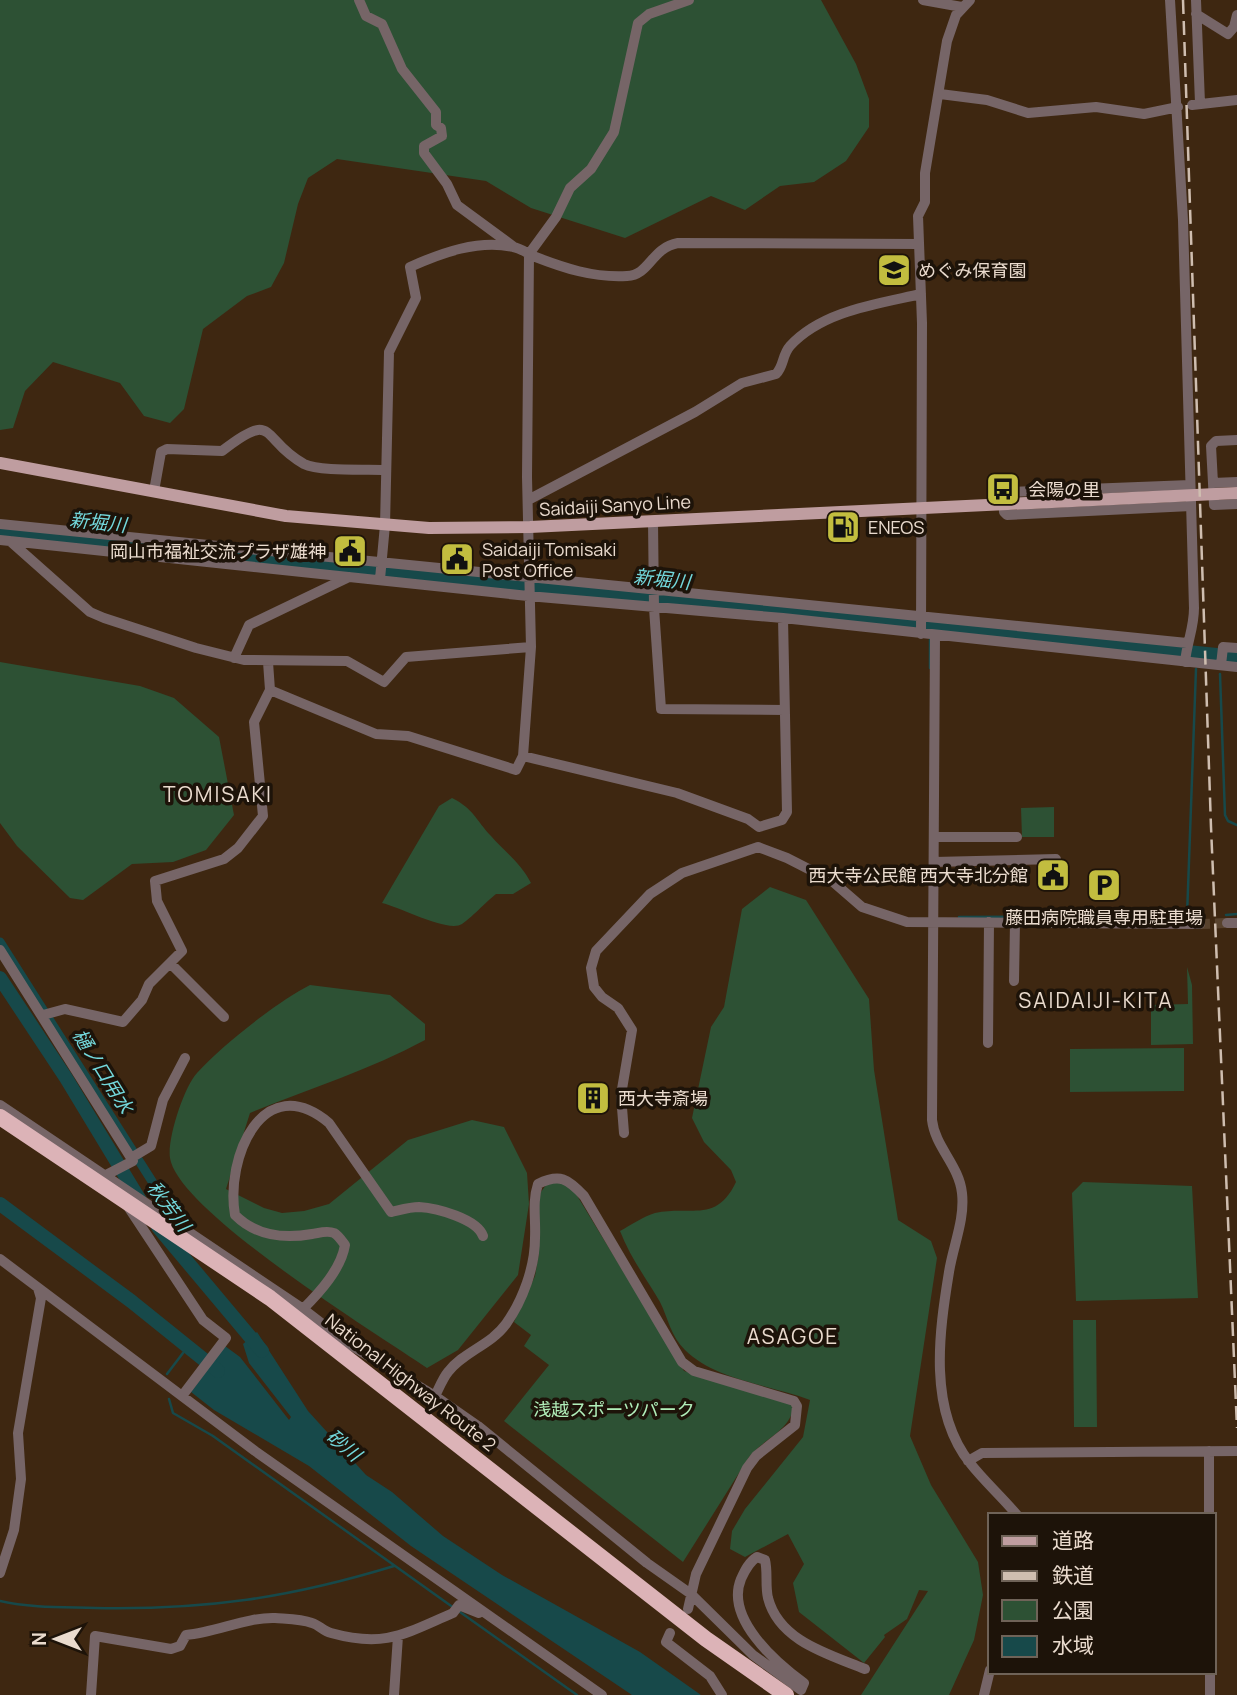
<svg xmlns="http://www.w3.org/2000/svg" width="1237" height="1695" font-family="Manrope,'Noto Sans JP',sans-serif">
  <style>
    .green { fill: #2d5134 }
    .water { fill: #17494a }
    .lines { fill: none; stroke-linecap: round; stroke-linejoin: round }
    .stream { stroke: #17494a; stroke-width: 2.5 }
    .canal { stroke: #17494a; stroke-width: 9 }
    .river { stroke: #17494a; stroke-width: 14 }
    .minor-tunnel { stroke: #58422d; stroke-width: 10; stroke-dasharray: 10 5; stroke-linecap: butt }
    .minor { stroke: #766567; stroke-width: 10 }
    .major { stroke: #bf9da0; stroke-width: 12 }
    .highway { stroke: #dcb3b7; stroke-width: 16 }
    .rail { stroke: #cfbeb0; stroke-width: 2.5; stroke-dasharray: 14 7; stroke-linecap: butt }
    .labels { text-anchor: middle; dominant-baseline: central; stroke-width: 7; stroke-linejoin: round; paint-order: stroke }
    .poi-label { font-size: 18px; fill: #eadbce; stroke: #1d1309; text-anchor: start }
    .street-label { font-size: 18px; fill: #eadbce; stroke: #1d1309 }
    .park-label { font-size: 18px; fill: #b1efba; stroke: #1d1309 }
    .water-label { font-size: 19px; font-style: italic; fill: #73d8dc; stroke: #1d1309 }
    .quarter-label { font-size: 21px; letter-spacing: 2px; fill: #eadbce; stroke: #1d1309 }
  </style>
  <rect width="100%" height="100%" fill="#3e2711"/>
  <path class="green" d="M0,0H821L856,64L869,99V127L846,161L814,182L780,186L745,210L711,196L625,238L531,208L486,181L337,159L308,178L298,204L284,263L271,287L247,296L203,329L184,409L170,423L144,416L120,383L53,362L25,391L13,428L0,430Z
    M0,662L140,686L174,698L219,737L234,815L206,850L173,862L132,864L83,900L70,898L17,846L0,823Z
    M452,798C474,809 475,819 491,836C505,852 521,863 531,883L513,894H496C487,901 469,920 462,924C448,933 400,907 382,903L439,806Z
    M1054,807V837H1022L1021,808Z
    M770,887L806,900L869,999L874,1070L898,1220L931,1241L937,1258L910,1436L931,1485L978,1562L983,1595L974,1640L949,1695H861L928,1591L919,1590L907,1619L884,1635L885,1637L864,1663L799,1612L793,1583L804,1564L788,1534L745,1557L730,1549L732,1531L745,1509L803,1437L810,1400C771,1385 715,1380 685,1350C671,1337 668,1318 660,1302C646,1278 630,1257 620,1231C631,1225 644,1216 655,1213C691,1205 716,1224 736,1182L731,1170L704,1142L692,1118L711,1027L724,1007L742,909Z
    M1187,967L1192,985L1193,1044L1151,1045V1005L1188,1004Z
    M310,985L390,995L425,1024V1040C370,1070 308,1089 250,1113L226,1189L264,1208L282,1213L304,1211L329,1204L408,1140L472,1120L504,1127L527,1173L529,1204L518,1275L458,1350L427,1368C377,1334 178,1211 170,1158C167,1139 184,1087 197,1073C222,1045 277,1002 310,985Z
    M1184,1048V1091L1070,1092V1049Z
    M555,1180L573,1189L684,1371L791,1402L793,1409C789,1431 762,1440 749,1457L683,1562L504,1421L549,1365L524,1346L531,1335L514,1322L535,1276L539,1253L538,1196L546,1185Z
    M1083,1182L1192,1186L1198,1298L1076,1301L1072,1193Z
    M1073,1320H1096L1097,1427H1074Z"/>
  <path class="water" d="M257,1332L308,1411L366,1475L392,1492L443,1536L502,1575L640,1652L701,1695H632L411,1546L309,1466L214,1410L191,1392L225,1346L240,1357L289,1420L291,1417L249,1363L243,1344Z"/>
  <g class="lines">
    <path class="stream" d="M930,640V668
      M1220,674L1225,815L1228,821L1237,825
      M1226,915L1237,914
      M1187,916L1196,669
      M959,917L1201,916
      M167,1374L186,1349
      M169,1399L173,1413L213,1436L454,1608
      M0,1601C31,1608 64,1607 95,1608C206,1610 289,1598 394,1566
      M460,1612L577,1695"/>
    <path class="canal" d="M0,942L176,1219"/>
    <path class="river" d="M0,531L1237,657
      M0,978L66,1078L141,1202
      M0,1204L131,1301L218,1371
      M158,1227L262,1351"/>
    <path class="minor-tunnel" d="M1200,924L1227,923"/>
    <path class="minor" d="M359,0L366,16L382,24L402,69L436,112V125L441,128L442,136L424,146V153L447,184L457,205L514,247
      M923,0L962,7
      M1170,0L1183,220L1194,608C1194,628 1187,642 1185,662
      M1196,0L1200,103
      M1196,14L1228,34L1234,27L1237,15
      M940,94L987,100L1028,113L1096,107L1144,114L1178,107
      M1192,105L1237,100
      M1237,482L1213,483L1214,505L1237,504
      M1213,483L1211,446L1216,441L1237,440
      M1190,485L1007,492L1003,496L1004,512L1007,515L1191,506
      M154,491L161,452L167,449L222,451C277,408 260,440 304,464C320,472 366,469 385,470
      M530,499L695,412L742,383L776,374C784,366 782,355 790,346C822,311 877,304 921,294
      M653,521L654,608L661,709L785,710
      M0,524L1187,643
      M0,540L528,596L783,618L1237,667
      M10,541L90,612L104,618L196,648L244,660L347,661L384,682L406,657L531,647
      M380,579L385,525L389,352L416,298L410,267C441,253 479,239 513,247C520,248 527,253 533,256C564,268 593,278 627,276C650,275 651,248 678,243L919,244
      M921,634L922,323L918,216L925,202V173L947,41L956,15L970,0
      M935,635L932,1120C935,1147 959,1165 962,1193C965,1220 953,1246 949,1272C939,1333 928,1410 970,1463C984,1481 1002,1497 1017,1515
      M234,658L249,625L349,577
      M1221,665L1223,647L1237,648
      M270,690L376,734L408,736L516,770L523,756L531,647L527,477L529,254L556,217L570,188L591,169L614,132L638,23L649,14L689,0
      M523,756L677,793L748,819L759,827L782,820L787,812L783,618
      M934,837H1017
      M934,862L1056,859
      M1227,923H1237
      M0,950L133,1161L108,1174
      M170,963L224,1017
      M1014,981L1015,922
      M43,1015L65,1009L123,1022L142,1000L149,984L182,951L157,901L155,881L224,859L238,848L263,816L254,722L270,690L268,662
      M988,1043L989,922
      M0,1105L303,1309L347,1343L435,1396L478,1426L647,1563L691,1594L753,1655L801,1690L804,1683C775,1662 725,1618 741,1579C745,1570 749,1562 757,1557L765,1560C768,1572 765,1585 768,1598C779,1641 828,1654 865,1669
      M624,1133L621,1095L632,1030L618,1008L602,997L594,987L591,968L596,951L650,894L682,873L758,847L787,858L832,881L862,907L907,922L1200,924
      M131,1158L151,1146L163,1100L185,1058
      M127,1205L203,1320L226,1338L182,1396
      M0,1259L255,1451L602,1695
      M303,1309C320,1292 341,1269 345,1245C342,1241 338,1235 334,1233C327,1230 319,1233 312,1234C284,1239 256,1236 235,1215C225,1158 263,1068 329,1123L391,1212C400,1210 410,1207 419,1207C437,1208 477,1219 483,1236
      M435,1396C439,1388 443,1378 448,1372C463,1352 491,1345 506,1324C523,1300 535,1267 535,1238C536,1219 532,1202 538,1184C560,1173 568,1179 584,1196L682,1362L694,1371L794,1401L797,1406L795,1425L756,1456L747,1468L696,1574L688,1609
      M968,1461L982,1453L1237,1451
      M1209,1515V1451
      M0,1573L14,1530L21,1479L18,1433L41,1298L38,1288
      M670,1633L666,1642L710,1676L722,1695
      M1210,1672V1695
      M91,1695L95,1636L171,1649L180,1646L186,1635C217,1632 247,1617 275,1618C287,1619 301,1619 312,1623C319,1625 323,1631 331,1633C385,1648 404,1634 453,1613L459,1605L479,1613
      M394,1695L398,1636
      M984,1695L990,1670"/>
    <path class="major" d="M0,463L286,516L429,528L530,527L1237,493"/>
    <path class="highway" d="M0,1117L270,1298L706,1639L786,1695"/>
    <path class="rail" d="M1183,0L1211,827L1237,1428"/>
  </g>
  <defs>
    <g id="school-square" transform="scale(1.75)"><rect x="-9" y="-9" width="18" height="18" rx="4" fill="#c2bd3f" stroke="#1d1309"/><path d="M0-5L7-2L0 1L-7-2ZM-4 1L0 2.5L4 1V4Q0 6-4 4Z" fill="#111"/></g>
    <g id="bus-square" transform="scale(1.75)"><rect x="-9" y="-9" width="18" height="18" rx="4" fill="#c2bd3f" stroke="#1d1309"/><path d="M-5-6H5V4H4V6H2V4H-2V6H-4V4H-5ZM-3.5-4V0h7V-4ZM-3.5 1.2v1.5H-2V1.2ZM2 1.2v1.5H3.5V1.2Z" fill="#111"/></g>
    <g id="fuel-square" transform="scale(1.75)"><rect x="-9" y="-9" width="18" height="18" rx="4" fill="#c2bd3f" stroke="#1d1309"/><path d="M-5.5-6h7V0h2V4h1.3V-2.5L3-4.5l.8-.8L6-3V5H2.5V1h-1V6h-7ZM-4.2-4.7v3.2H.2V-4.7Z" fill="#111"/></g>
    <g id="civic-square" transform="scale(1.75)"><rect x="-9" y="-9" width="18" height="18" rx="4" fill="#c2bd3f" stroke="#1d1309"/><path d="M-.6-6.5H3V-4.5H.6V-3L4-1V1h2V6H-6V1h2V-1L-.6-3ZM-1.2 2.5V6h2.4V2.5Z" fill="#111"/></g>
    <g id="parking-square" transform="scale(1.75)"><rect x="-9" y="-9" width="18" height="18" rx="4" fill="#c2bd3f" stroke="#1d1309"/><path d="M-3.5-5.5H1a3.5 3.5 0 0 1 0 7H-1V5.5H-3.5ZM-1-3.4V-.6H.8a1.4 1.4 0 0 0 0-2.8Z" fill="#111"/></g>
    <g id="building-square" transform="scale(1.75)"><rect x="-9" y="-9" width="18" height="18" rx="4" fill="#c2bd3f" stroke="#1d1309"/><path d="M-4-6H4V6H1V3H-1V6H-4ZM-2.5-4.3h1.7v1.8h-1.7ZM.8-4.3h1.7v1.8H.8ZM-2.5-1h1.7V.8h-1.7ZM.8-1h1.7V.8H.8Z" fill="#111"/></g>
  </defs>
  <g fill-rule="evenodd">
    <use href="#school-square" x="894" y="270"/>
    <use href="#bus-square" x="1003" y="489"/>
    <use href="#fuel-square" x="843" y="527"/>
    <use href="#civic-square" x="350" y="551"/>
    <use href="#civic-square" x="457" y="559"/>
    <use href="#civic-square" x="1053" y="875"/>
    <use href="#parking-square" x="1104" y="885"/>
    <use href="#building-square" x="593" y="1098"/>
  </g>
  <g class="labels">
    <g class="poi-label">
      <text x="918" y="270">めぐみ保育園</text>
      <text x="1028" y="489">会陽の里</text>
      <text x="868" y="527">ENEOS</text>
      <text x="482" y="549">Saidaiji Tomisaki<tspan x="482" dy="21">Post Office</tspan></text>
      <text x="326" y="551" text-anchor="end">岡山市福祉交流プラザ雄神</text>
      <text x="1028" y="875" text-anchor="end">西大寺公民館 西大寺北分館</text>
      <text x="1104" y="917" text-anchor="middle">藤田病院職員専用駐車場</text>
      <text x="618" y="1098">西大寺斎場</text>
    </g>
    <g class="street-label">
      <text transform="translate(615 505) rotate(-3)">Saidaiji Sanyo Line</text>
      <text transform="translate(411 1382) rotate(38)">National Highway Route 2</text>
    </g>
    <g class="park-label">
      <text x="614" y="1409">浅越スポーツパーク</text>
    </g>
    <g class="water-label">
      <text transform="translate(98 522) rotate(6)">新堀川</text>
      <text transform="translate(662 579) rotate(6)">新堀川</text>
      <text transform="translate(103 1071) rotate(58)">樋ノ口用水</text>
      <text transform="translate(169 1206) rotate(53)">秋芳川</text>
      <text transform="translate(344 1445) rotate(40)">砂川</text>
    </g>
    <g class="quarter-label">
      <text x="218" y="794">TOMISAKI</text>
      <text x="1096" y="1000">SAIDAIJI-KITA</text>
      <text x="793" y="1336">ASAGOE</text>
    </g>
  </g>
  <rect x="988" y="1513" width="228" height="161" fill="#1d1309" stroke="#6f6358" stroke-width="2"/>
  <rect x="1002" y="1536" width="35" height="10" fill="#bf9da0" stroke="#6f6358" stroke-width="2"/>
  <text x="1052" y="1548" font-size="21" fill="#eadbce">道路</text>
  <rect x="1002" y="1571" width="35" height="10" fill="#cfbeb0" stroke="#6f6358" stroke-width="2"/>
  <text x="1052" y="1583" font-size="21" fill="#eadbce">鉄道</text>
  <rect x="1002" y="1600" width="35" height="21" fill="#2d5134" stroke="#6f6358" stroke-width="2"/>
  <text x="1052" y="1618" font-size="21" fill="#eadbce">公園</text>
  <rect x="1002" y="1636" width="35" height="21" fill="#17494a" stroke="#6f6358" stroke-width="2"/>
  <text x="1052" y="1653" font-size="21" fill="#eadbce">水域</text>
  <g transform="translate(56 1639) rotate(270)" stroke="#1d1309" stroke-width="5" paint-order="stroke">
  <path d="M0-5L12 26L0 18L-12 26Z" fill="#eadbce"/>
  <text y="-10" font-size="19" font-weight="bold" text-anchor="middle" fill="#eadbce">N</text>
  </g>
</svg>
